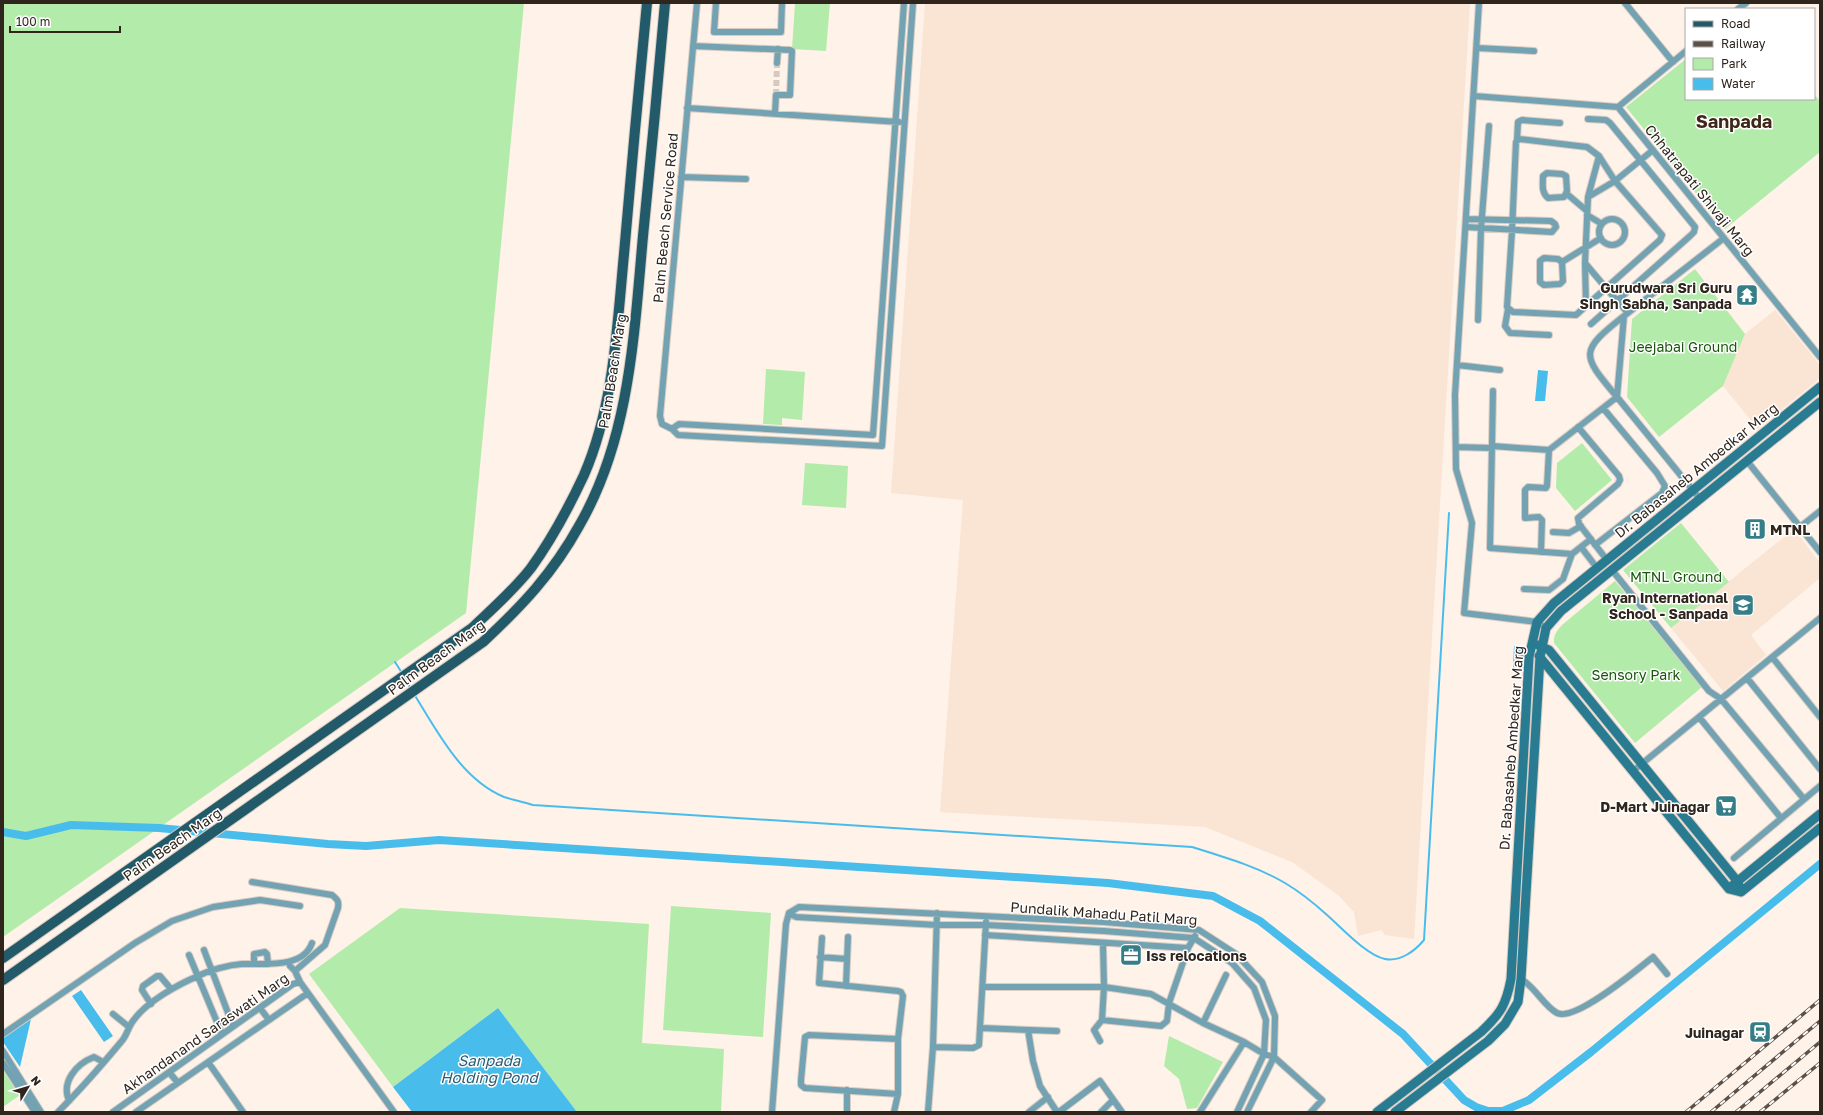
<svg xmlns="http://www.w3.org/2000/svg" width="1823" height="1115" font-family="'Golos Text',sans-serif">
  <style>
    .built { fill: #fae4d4 }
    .green { fill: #b3ebaa }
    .water { fill: #48bdec }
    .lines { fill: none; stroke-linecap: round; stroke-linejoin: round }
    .stream { stroke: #48bdec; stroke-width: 2 }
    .canal { stroke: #48bdec; stroke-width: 8 }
    .street-tunnel { stroke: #d5c9c0; stroke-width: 6; stroke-dasharray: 6 3; stroke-linecap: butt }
    .street-casing { stroke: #d9cdc4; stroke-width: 8 }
    .secondary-casing { stroke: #d9cdc4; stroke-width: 11 }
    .primary-casing { stroke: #d9cdc4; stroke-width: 12 }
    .street { stroke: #73a3b2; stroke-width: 6 }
    .secondary { stroke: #297b91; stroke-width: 9 }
    .primary { stroke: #225a69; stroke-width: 10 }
    .rail-casing { stroke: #5c5148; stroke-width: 3.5 }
    .rail { stroke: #fff; stroke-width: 2; stroke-dasharray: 6; stroke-linecap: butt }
    .labels { text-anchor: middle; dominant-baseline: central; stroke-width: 3; stroke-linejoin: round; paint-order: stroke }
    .street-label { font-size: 14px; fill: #30251d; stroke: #fff }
    .poi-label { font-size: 14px; font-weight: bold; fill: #30251d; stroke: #fff; text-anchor: end }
    .park-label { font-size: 14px; fill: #18570b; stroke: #fff }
    .water-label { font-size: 15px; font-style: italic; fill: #2d5c71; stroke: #fff }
    .district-label { font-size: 18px; font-weight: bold; fill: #3f2817; stroke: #fff }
  </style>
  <rect width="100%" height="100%" fill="#fef2e9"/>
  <path class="built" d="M925,3H1470L1414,939L1385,935L1381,930L1358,936L1354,912L1338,895L1292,862L1205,827L940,812L963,500L891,493Z
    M1775,310L1820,365V378L1758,429L1723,386L1745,334Z
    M1794,529L1820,563V578L1751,635L1766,655L1723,691L1671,628Z"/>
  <path class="green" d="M3,3H524L466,613L3,937Z
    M795,3H830L826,51L792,49Z
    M1686,59V99H1814V94L1820,101V152L1725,229L1626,107Z
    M1695,269L1745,334L1723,386L1659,437L1627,397L1632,319Z
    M766,369L805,372L802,420L782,418V425L763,424Z
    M1582,443L1612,480L1575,511L1556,488L1557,463Z
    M805,463L848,466L846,508L802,505Z
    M1681,523L1729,582L1671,628L1623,570Z
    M1615,581L1702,687L1635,743L1554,643C1553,635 1557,631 1562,625Z
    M671,906L771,913L763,1037L663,1030Z
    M400,908L649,924L642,1043L724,1049L721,1112H577L498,1008L393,1087L309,974Z
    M1169,1036L1223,1062L1197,1108L1187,1109L1179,1079L1164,1066Z
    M3,1071L20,1095L3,1107Z"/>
  <path class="water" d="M1538,370L1548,371L1545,401H1535Z
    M1514,646H1525L1523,668H1513Z
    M81,990L113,1036L104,1042L72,996Z
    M498,1008L577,1112H412L393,1087Z
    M31,1019L20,1067L3,1042V1037Z"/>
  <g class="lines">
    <path class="stream" d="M395,662L402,673
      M405,679L411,689
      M414,694C437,731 461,779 504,797C513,800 524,802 533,805L1192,847C1224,857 1256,866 1285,883C1300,892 1315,904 1327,915C1342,928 1366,955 1385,959C1400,962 1415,951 1424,940L1449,513"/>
    <path class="canal" d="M3,832L26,836L71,825L159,828L328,844L366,846L439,840L1108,883L1213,896L1260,921L1403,1034L1464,1100L1476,1107L1488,1111H1503L1529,1100L1591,1052L1820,864"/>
    <path class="street-tunnel" d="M776,95L777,63"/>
    <g class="street-casing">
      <path id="street" d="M716,3L714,32H781L782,3
        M904,3L873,435L679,424L672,429L678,435L882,446L913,3
        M1479,3L1455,395L1456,469L1472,523L1464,613L1537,622L1546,628
        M1625,3L1673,62
        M1738,9L1746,3
        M693,46L790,50L792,51L790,95H776L775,113
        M1477,48L1534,51
        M1686,51L1618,107L1820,357
        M777,63L778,49
        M1474,96L1618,107
        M687,108L899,122
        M1588,119L1606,120L1610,123L1695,227L1694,232L1690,236L1591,324
        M1519,139L1587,147L1599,156L1615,181L1588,197L1585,263L1606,288L1576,315L1513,312L1507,307L1512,231L1516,142Z
        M1517,140L1518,122L1522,120L1560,123
        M1547,173L1562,174L1566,176L1567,191L1564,197L1548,198C1541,192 1543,184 1543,176Z
        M681,177L746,179
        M1567,194L1587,211
        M1588,197L1599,156
        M1587,215L1602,224
        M1599 232a13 13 0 1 1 26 0a13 13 0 1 1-26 0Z
        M1466,227L1552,232L1556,227L1555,224L1551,221L1466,219
        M1544,258L1558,259L1562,262L1563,281L1560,284L1544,285L1540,282V261Z
        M1562,262L1601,238
        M1585,263L1586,306
        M1508,309L1505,326L1510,333L1549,335
        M1628,313L1606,288L1660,240L1662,235L1615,181L1653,150
        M1478,320L1481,229L1489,126
        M1457,365L1500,370
        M1578,427L1619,476L1620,480L1618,484L1578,518L1579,524L1607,560
        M672,429L662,424L660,416L697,3
        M1492,446L1493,391
        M1456,447L1492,448
        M1747,461L1820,552
        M1700,499L1617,397L1624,316L1724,238
        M1800,527L1820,511
        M1553,532L1569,533L1581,526
        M1591,539L1572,554L1490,548L1492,446L1549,450L1617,397C1582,355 1578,352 1624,316
        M1595,545L1662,493L1665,486L1657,473L1603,408
        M1581,547L1597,568
        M1541,552L1542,520L1539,517L1525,518V490L1528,487L1546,488L1547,486L1549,450
        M1612,570L1709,691L1721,699L1804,799
        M1524,589L1549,590L1563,579L1572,554
        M1772,657L1820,717
        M1747,678L1820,769
        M1699,717L1781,818
        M1633,771L1820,618
        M1734,858L1820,786
        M252,882L332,895C338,900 339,901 338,908L325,945L295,971
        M789,913L799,907L1104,922L1199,930L1236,954L1262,982L1275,1016L1274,1057L1247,1112
        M789,913L796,917L937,925H986L1104,931L1194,938L1232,963L1254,988L1266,1020L1264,1054L1237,1112
        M985,935L1188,948
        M822,938L819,983L898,991L901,992L903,996L898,1039V1094L894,1112
        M204,950L233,1026
        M189,955L222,1034
        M820,957L847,959
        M254,964V954L265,952L267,954L268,964
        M290,966L295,971L300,982
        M1521,979C1535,987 1544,1006 1557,1013C1575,1022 1638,969 1653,957L1667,974
        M846,986L848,937
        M983,987H1104L1151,994L1203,1023L1244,1042L1264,1054L1274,1057L1322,1100L1311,1112
        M151,1004L142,990L143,986L157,976H160L171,989
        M260,1008L269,1020
        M113,1014L129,1027
        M1102,1020L1161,1026L1167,1021L1169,1003L1188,948L1195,936
        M1203,1023L1226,975
        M981,1028L1057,1031
        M1028,1030L1033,1061L1040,1086L1057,1112
        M3,1034L135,943L172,921L213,907L260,900L300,906
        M1100,1041L1094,1030L1102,1020L1104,987L1103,944
        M933,1047L973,1048L979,1045L986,922
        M3,1051L41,1112
        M208,1062L243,1112
        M3,1063L35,1112
        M169,1072L178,1083
        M847,1090V1112
        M898,1094L805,1088L801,1085V1080L805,1037L809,1035L898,1039
        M69,1101C61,1082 76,1064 94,1057L103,1062
        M58,1112C80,1090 101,1066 121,1042C127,1036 128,1027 133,1021C146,1002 177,985 198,976C210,970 228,965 242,964C264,963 303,969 312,943
        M113,1112L293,984L300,982L394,1112
        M136,1112L308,993
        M772,1112L786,924L789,913
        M928,1112L933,1047L937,913
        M1029,1112L1048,1097
        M1059,1112L1100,1081L1122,1112
        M1101,1112L1113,1100
        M1200,1112L1244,1042"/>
    </g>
    <g class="secondary-casing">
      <path id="secondary" d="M1538,645L1549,650L1738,882L1741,892
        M1539,656L1729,889L1741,892
        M1733,885L1820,814
        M1741,892L1820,828
        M1377,1112L1481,1032C1501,1013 1506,1005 1511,979L1529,657L1537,622L1554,603L1820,387
        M1395,1112L1488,1041L1505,1024L1518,1002L1521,979L1540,657L1546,628L1561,611L1820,402"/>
    </g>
    <g class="primary-casing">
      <path id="primary" d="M3,958L472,628C492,609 514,590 531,568C552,539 569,507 584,475C614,406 617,327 624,254C631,170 639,87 647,3
        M3,980L483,642C522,606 553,573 579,526C630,438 634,335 643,236C651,158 658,81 665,3"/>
    </g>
    <use href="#street" class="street"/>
    <use href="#secondary" class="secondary"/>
    <use href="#primary" class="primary"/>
    <g class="rail-casing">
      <path id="rail" d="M1686,1112L1820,1000
        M1711,1112L1820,1021
        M1736,1112L1820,1042
        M1760,1112L1820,1063"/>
    </g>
    <use href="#rail" class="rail"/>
  </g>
  <defs>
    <g id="temple-square" transform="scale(1.15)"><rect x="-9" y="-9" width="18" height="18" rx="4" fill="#357d87" stroke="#fff"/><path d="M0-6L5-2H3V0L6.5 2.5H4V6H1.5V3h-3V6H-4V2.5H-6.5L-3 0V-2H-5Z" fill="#fff"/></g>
    <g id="building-square" transform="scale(1.15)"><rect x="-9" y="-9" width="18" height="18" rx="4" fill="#357d87" stroke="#fff"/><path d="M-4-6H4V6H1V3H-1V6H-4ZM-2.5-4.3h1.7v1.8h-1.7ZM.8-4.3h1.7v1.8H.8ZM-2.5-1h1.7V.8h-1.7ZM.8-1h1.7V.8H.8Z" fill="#fff"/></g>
    <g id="school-square" transform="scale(1.15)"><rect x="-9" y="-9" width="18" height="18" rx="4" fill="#357d87" stroke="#fff"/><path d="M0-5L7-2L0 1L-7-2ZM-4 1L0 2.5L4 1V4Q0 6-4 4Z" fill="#fff"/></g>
    <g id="supermarket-square" transform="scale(1.15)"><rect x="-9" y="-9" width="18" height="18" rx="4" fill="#357d87" stroke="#fff"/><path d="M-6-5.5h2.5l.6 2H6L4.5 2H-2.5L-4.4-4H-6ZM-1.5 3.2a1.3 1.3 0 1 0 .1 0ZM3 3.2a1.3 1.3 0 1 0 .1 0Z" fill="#fff"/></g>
    <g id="office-square" transform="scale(1.15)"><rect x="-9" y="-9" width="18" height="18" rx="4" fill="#357d87" stroke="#fff"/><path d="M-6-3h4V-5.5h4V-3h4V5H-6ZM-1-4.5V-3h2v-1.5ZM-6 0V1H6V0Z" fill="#fff"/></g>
    <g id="station-square" transform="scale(1.15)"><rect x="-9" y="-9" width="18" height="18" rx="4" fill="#357d87" stroke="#fff"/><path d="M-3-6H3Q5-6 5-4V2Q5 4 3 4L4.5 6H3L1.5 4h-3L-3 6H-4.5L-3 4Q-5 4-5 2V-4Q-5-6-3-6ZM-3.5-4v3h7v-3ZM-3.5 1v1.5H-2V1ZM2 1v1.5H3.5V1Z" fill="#fff"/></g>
  </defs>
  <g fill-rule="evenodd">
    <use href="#temple-square" x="1747" y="295"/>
    <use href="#building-square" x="1755" y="529"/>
    <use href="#school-square" x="1743" y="605"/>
    <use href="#supermarket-square" x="1726" y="806"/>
    <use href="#office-square" x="1131" y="955"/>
    <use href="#station-square" x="1760" y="1032"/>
  </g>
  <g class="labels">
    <g class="street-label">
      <text transform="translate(1700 190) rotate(51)">Chhatrapati Shivaji Marg</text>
      <text transform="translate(665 218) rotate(-85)">Palm Beach Service Road</text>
      <text transform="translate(612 371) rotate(-81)">Palm Beach Marg</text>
      <text transform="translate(1696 470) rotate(-39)">Dr. Babasaheb Ambedkar Marg</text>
      <text transform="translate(436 657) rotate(-36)">Palm Beach Marg</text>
      <text transform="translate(1511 748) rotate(-86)">Dr. Babasaheb Ambedkar Marg</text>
      <text transform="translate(172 844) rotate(-35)">Palm Beach Marg</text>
      <text transform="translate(1104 913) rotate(4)">Pundalik Mahadu Patil Marg</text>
      <text transform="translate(205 1033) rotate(-35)">Akhandanand Saraswati Marg</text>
    </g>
    <g class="poi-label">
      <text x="1732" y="287">Gurudwara Sri Guru<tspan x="1732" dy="16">Singh Sabha, Sanpada</tspan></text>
      <text x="1770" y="529" text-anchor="start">MTNL</text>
      <text x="1728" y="597">Ryan International<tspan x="1728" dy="16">School - Sanpada</tspan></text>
      <text x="1710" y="806">D-Mart Juinagar</text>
      <text x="1146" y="955" text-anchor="start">Iss relocations</text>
      <text x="1744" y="1032">Juinagar</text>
    </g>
    <g class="park-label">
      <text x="1683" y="346">Jeejabai Ground</text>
      <text x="1676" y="576">MTNL Ground</text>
      <text x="1636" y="674">Sensory Park</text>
    </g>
    <g class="water-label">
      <text x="489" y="1060">Sanpada<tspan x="489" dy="17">Holding Pond</tspan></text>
    </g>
    <g class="district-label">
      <text x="1734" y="121">Sanpada</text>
    </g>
  </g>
  <rect width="1823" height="1115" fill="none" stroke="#30251d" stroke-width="8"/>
  <rect x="1685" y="8" width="130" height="92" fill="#ffffff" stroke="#aca8a5"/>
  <rect x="1693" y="21" width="20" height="6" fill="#225a69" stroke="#aca8a5"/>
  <text x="1721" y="28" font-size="12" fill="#30251d">Road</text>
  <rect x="1693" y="41" width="20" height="6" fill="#5c5148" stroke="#aca8a5"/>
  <text x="1721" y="48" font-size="12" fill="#30251d">Railway</text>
  <rect x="1693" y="58" width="20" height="12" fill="#b3ebaa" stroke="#aca8a5"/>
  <text x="1721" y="68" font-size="12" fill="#30251d">Park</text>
  <rect x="1693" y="78" width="20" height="12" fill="#48bdec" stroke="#aca8a5"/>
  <text x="1721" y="88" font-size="12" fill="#30251d">Water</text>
  <g transform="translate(28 1087) rotate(52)" stroke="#ffffff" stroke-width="3" paint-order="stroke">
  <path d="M0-3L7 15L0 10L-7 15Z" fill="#30251d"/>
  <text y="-6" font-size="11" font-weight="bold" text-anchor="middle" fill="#30251d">N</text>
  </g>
  <path d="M10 26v6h110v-6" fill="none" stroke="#30251d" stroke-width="2"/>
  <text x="16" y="26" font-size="12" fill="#30251d" stroke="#ffffff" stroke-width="3" paint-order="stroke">100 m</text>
</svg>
